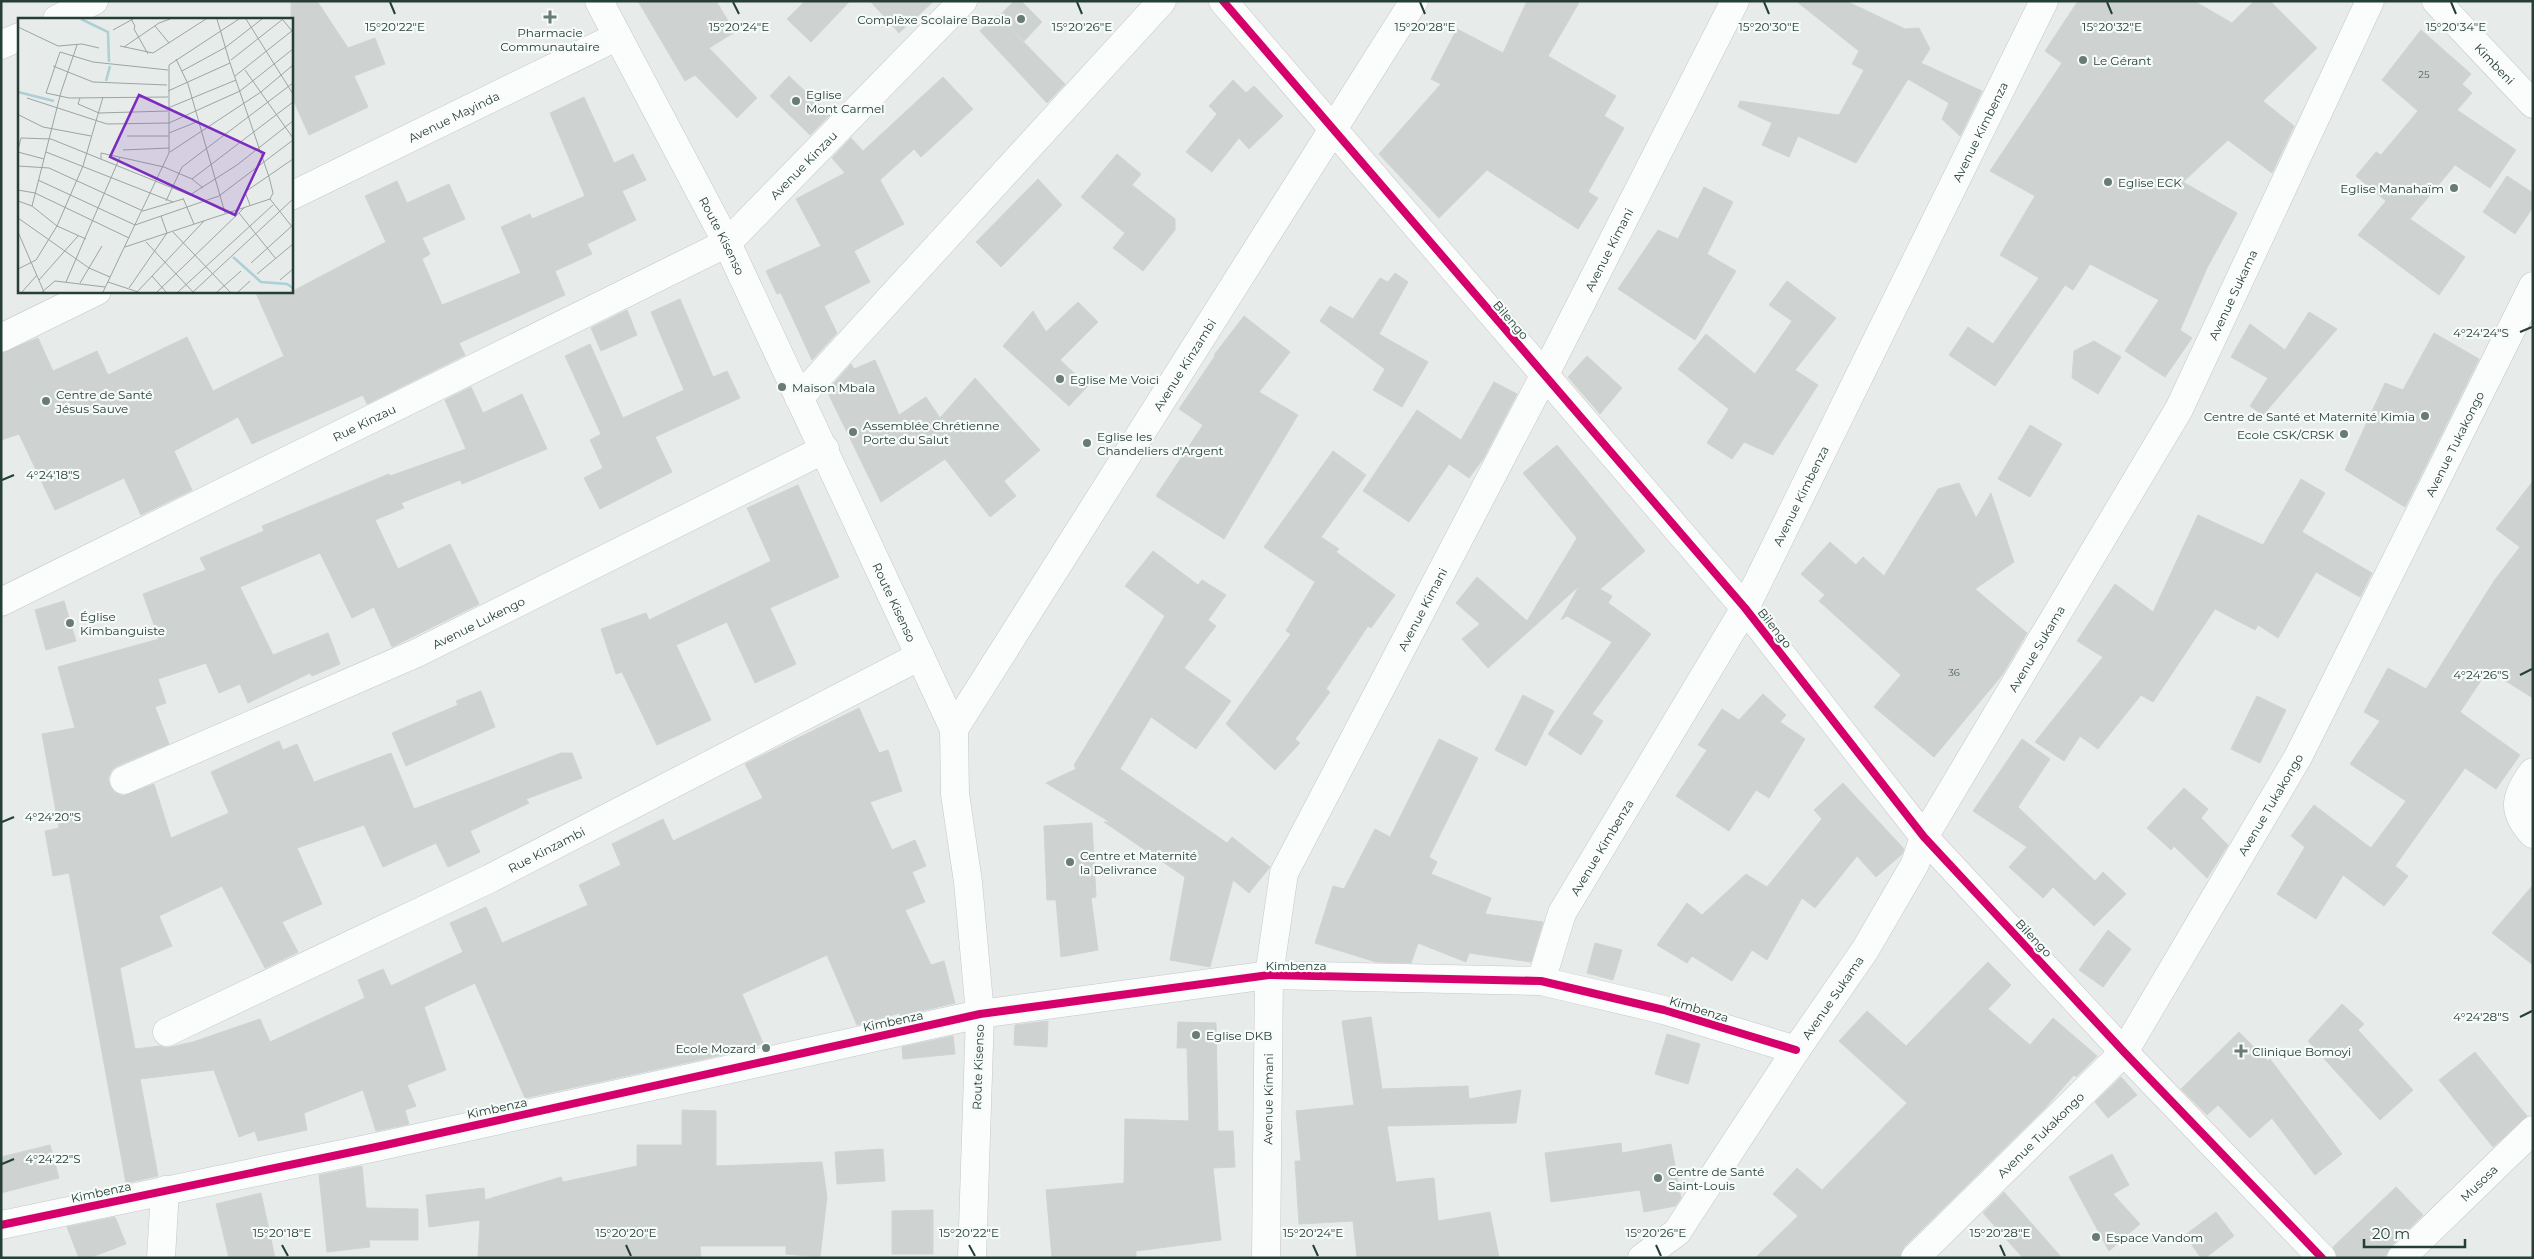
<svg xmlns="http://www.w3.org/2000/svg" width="2534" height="1259" font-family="Montserrat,sans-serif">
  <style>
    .building { fill: #ced2d0; stroke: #d0d4d2 }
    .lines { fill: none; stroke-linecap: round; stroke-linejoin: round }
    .street-casing { stroke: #c4c8c6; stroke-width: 29 }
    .street { stroke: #fbfcfc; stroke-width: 28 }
    .cycleway-casing { stroke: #f6faf8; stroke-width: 11 }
    .cycleway { stroke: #d6006c; stroke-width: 8 }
    .ticks { fill: none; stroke: #253e37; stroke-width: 2 }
    .poi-dot { fill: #697b75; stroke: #f6faf8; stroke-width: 2 }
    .labels { text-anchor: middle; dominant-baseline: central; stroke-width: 4.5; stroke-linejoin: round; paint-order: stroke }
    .number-label { font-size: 10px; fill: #50645e }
    .poi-label { font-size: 12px; fill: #253e37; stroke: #f6faf8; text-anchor: start }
    .street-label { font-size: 12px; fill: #253e37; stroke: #f6faf8 }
    .inset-river { fill: none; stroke: #acd0d5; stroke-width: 2.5 }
    .inset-road { fill: none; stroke: #99a6a2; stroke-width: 1 }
    .view { fill: #7b2cbf; fill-opacity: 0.15; stroke: #7b2cbf; stroke-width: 2.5 }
    .inset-edge { fill: none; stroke: #253e37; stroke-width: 2.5 }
    .ticks-label { font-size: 12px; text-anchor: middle; fill: #253e37; stroke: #f6faf8; stroke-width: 4.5; stroke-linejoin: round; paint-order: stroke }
  </style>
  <rect width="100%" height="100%" fill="#e7ebe9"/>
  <path class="building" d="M291,1H317L348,48L375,38L385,64L354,76L368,107L309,135L291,95Z
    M638,1H716L735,32L709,48L757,98L737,118L695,75L685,81Z
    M805,1H850L811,42L787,19Z
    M870,1H934L899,33Z
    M1014,1H1021L1042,22L1024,41L999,16Z
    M1527,1H1580L1548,56L1616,96L1604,116L1624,128L1588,192L1598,198L1578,229L1487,170L1439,218L1379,154L1441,84L1431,79L1457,29L1503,53Z
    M1796,1H1846L1905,29L1919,28L1930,49L1921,63L1982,91L1960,136L1942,119L1949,103L1908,79L1856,163L1798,136L1789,157L1762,145L1772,123L1738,107L1740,101L1839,115L1864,70L1852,64L1859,51Z
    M2078,1H2194L2232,23L2254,1H2270L2317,48L2263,101L2294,126L2272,173L2228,140L2183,182L2237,213L2207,268L2180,330L2192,338L2165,377L2125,351L2159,300L2090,264L2073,290L2065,285L1995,386L1949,355L1968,327L1993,344L2039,278L2000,255L2035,196L1990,171L2062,63L2045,51Z
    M997,15L1065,84L1047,103L980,31Z
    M2421,30L2471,74L2462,84L2472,93L2457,110L2516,150L2490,188L2455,165L2410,219L2465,257L2439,295L2358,235L2386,201L2356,176L2376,152L2381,155L2418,111L2382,80Z
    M789,76L830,115L810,135L770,96Z
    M943,77L973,109L921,157L914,149L880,180L904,224L854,251L870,282L824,306L837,333L812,360L781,293L777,294L766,271L821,246L796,199L845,173L832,158L851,138L863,151Z
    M1233,80L1246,93L1254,86L1283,116L1249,149L1239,138L1212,172L1186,152L1217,114L1209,106Z
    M584,97L614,163L633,154L646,180L622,191L636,220L587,244L592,254L555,271L565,295L459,343L465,355L367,404L363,395L252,444L238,417L174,451L192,490L141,515L124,478L55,510L19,434L1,440V353L38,338L53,371L97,351L108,375L187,337L213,391L284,356L255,291H293L386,242L365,196L397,181L407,203L449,184L465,219L422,238L430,254L422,259L442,305L521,273L501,227L530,214L532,219L585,196L550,113Z
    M1117,154L1141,174L1132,185L1175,219V230L1143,271L1113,248L1125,233L1081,197Z
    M2507,176L2533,193V207L2515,234L2483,212Z
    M1038,179L1062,205L1001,267L976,242Z
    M1704,187L1733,202L1707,254L1736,271L1695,340L1618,289L1658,230L1678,239Z
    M1395,273L1408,282L1379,334L1428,362L1402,407L1373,390L1385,369L1320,321L1330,306L1353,319L1380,278L1388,282Z
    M1787,281L1836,318L1795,370L1818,385L1773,455L1744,442L1732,459L1707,443L1729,409L1678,369L1706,334L1755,374L1792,321L1769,305Z
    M680,299L713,377L727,371L740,398L655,437L672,472L600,509L584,478L603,468L590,440L601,434L565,356L590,344L623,418L684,390L651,312Z
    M1078,302L1098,322L1060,360L1088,386L1069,406L1003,346L1033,311L1046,332Z
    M627,310L637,335L601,351L591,328Z
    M2309,312L2337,329L2263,415L2250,406L2268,378L2231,357L2250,324L2285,350Z
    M1244,316L1290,352L1259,392L1298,415L1224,539L1156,496L1203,425L1179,409L1215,356L1214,355Z
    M2434,333L2479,359L2405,507L2345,470L2385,383L2403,390Z
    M2094,341L2121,357L2098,394L2072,378L2074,351Z
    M1587,356L1622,388L1600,414L1568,377Z
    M875,360L899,415L926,397L940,418L975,378L1040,450L1004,481L1016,496L990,517L945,459L881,502L827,391L851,364L854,369Z
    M1494,382L1517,394L1483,459L1469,478L1449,464L1409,522L1363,491L1417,410L1461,440Z
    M471,387L483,413L522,394L547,449L462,484L460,480L401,503L404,508L375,520L398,569L450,544L479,604L392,647L374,607L352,618L320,553L240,587L273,655L328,633L340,664L312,676L310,673L248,703L240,684L219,693L206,663L158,679L166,703L155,707L169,744L117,766L111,771L108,779L110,786L114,792L123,796L154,784L171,838L229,813L211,772L279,741L283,750L297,744L314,782L391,753L414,809L561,753H572L582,778L526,799L529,803L470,831L480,852L448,867L436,843L383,867L364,825L297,848L322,904L282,922L298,952L265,968L222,886L159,916L172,946L120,968L135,1049L160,1046L166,1048L193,1042L260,1019L270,1042L365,998L358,980L383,969L391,986L463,952L450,923L486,907L502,943L588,905L579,885L621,865L612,844L663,819L673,841L763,798L745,764L859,708L879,753L888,750L902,791L870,802L892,850L915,840L926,866L912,872L925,902L905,910L931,965L944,961L955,1003L900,1016V1013L857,1025L827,955L742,994L763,1043L749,1049L525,1098L475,983L424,1007L446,1070L407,1085L416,1106L405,1110L409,1124L376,1131L363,1090L304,1113L307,1130L258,1141L255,1131L239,1137L214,1070L140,1079L158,1176L126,1183L69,873L53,876L45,831L59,828L42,734L75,728L58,667L159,639L143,594L206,570L200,558L264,531L262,526L389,474L390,476L466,449L445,400Z
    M2030,425L2062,444L2030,497L1998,479Z
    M1557,445L1645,551L1600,589L1612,596L1608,603L1651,634L1592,714L1603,721L1581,755L1548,734L1612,642L1567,616L1561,620L1579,586L1488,668L1462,639L1480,624L1456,603L1477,577L1527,621L1577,538L1523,473Z
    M1333,451L1366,475L1321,537L1339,549L1336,552L1395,595L1371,628L1368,626L1326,689L1330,692L1295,739L1300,743L1275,770L1226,724L1291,634L1286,631L1315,582L1264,547Z
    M2301,479L2325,493L2302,532L2372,573L2360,597L2316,572L2278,638L2258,625L2255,630L2215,609L2153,702L2141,695L2098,749L2080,736L2064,761L2035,742L2103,657L2077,641L2115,584L2153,612L2198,515L2263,545Z
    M2533,481V698L2488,670L2460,712L2520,755L2496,789L2465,768L2395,866L2408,876L2384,906L2343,875L2316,919L2277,894L2305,847L2291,836L2314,805L2371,848L2406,801L2350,764L2380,721L2364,712L2388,668L2426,689L2494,581L2520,547L2496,529Z
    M1959,483L1976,518L1991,493L2014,562L1975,589L2027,633L2002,675L1934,757L1874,707L1901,675L1819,601L1825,595L1801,574L1830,542L1856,565L1863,557L1884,576L1938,489Z
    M798,485L839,577L770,608L796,664L755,683L727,622L676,645L711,720L657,745L622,672L616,674L601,629L646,613L649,620L771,561L747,508Z
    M1153,551L1198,585L1202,580L1226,595L1208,620L1216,626L1184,668L1231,701L1196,749L1151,717L1120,769L1227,843L1232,837L1270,867L1249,893L1233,880L1210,967L1170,960L1185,877L1104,822H1110L1046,783L1076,769L1074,765L1165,616L1125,586Z
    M64,601L76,641L46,650L35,610Z
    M481,691L495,727L406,766L392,733L458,705L456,701Z
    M1763,694L1786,715L1780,722L1805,739L1769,798L1756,790L1729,831L1676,796L1707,750L1698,745L1722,709L1739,720Z
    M1523,695L1554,711L1526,766L1495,750Z
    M2257,696L2286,710L2260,763L2231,749Z
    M1439,739L1478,758L1429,857L1437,862L1431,874L1491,898L1485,914L1543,922L1531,962L1469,953L1466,962L1418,943L1411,963L1376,962L1315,943L1333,886L1344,889L1375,829L1390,837Z
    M2022,739L2050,759L2018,807L2095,881L2103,872L2126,894L2094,926L2053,887L2043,898L2009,867L2027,847L1973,811Z
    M1843,783L1904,849L1902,854L1876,877L1857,856L1815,908L1802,898L1767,960L1752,950L1732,981L1692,956L1687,963L1657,945L1687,903L1702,915L1746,874L1767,887L1822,819L1814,810Z
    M2184,788L2208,809L2201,818L2228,845L2207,878L2174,846L2171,850L2147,828Z
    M1092,823L1096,897L1091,898L1098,950L1061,957L1056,900H1047L1044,826Z
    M2533,885V965L2492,933Z
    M2108,930L2131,949L2103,987L2079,970Z
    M1595,943L1622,950L1613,980L1587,973Z
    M1988,962L2011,985L1988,1009L2030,1045L2053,1018L2097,1056L2076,1077L2074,1075L2045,1108L1904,1247L1900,1258H1755L1798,1216L1773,1194L1797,1168L1822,1190L1907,1103L1839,1041L1867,1011L1906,1046Z
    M2342,1004L2364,1024L2358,1030L2413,1090L2380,1120L2308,1041Z
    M1371,1017L1382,1089L1468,1086L1469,1099L1521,1090L1516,1123L1387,1126L1396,1182L1434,1178L1438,1221L1490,1212L1499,1258H1357L1353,1221L1299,1224L1295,1161H1301L1296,1111L1354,1105L1342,1021Z
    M1048,1021L1047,1047L1014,1045L1015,1025Z
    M1178,1022L1216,1023L1218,1131H1233L1235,1167L1213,1168L1221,1240L1136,1251V1258H1052L1046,1190L1124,1183L1125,1119L1189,1121L1187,1048H1177Z
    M2239,1032L2268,1061L2270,1059L2342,1154L2315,1175L2272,1118L2250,1138L2218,1105L2207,1115L2181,1089Z
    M1667,1034L1700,1044L1688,1084L1655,1074Z
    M953,1036L955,1054L903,1059L902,1047Z
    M2475,1052L2527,1116L2493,1147L2439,1080Z
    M2121,1077L2137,1095L2108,1118L2095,1102Z
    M682,1110L716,1111V1166L822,1162L827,1197L820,1257L786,1254V1246H700L701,1258H478L480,1220L429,1227L426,1195L484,1188L485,1200L561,1177L563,1182L637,1166V1145H682Z
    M1621,1143L1622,1153L1671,1144L1681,1198L1675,1206L1644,1212L1640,1190L1551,1202L1545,1153Z
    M50,1145L59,1178L1,1193V1157Z
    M883,1149L885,1181L837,1184L835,1152Z
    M2112,1154L2129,1185L2113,1194L2140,1224L2109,1251L2069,1177Z
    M362,1166L366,1208L418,1209V1240H369L370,1247L327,1252L319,1175Z
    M2396,1187L2423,1215L2390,1247L2384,1258H2337L2333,1247Z
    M2004,1192L2062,1258H2023L1983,1213Z
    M261,1193L275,1258H229L216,1204Z
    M933,1210V1254H892V1211Z
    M2216,1212L2234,1236L2205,1258H2201L2185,1235Z
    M115,1217L126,1244L89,1258H79L67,1227Z"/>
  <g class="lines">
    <g class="street-casing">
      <g id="street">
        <path id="s1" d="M599,1L727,243L954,729L955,794L968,882L980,1014L972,1258"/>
        <path d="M1223,1L1745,608L1924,837L2124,1052L2322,1258"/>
        <path id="s2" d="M2436,1L2533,104"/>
        <path d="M57,19L94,1"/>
        <path d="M1,45L19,37"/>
        <path id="s3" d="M291,196L616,37"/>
        <path d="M1,338L97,291"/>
        <path d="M799,398L1162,1"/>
        <path id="s4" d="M1,602L727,243L963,1"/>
        <path id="s5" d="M954,729L1414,1"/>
        <path d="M2533,772C2515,796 2511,811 2533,834"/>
        <path id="s6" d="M124,780L417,653L825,449"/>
        <path id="s7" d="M1541,981L1562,913L1745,608L2044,1"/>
        <path id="s8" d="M167,1032L489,879L920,656"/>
        <path d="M1,1225L381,1146L980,1014L1269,975L1541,981L1664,1010L1796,1050"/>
        <path d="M161,1258L165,1190"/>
        <path id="s9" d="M1266,1258L1269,975L1284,873L1544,376L1735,1"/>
        <path id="s10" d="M1642,1258L1677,1232L1796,1050L1865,950L1915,864L1924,837L2179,409L2370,1"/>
        <path id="s11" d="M1915,1258L2124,1052L2298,757L2533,286"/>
        <path id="s12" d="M2401,1258L2533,1130"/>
      </g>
    </g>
    <use href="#street" class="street"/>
    <g class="cycleway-casing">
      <path id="cycleway" d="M1223,1L1745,608L1924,837L2124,1052L2322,1258
        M1,1225L381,1146L980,1014L1269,975L1541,981L1664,1010L1796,1050"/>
    </g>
    <use href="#cycleway" class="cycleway"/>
  </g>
  <path class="ticks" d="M390,2L395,14M733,2L739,14M1077,2L1082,14M1420,2L1425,14M1764,2L1769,14M2107,2L2112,14M2451,2L2456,14M2520,332L2532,327M2,480L14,475M2520,675L2532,669M2,822L14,817M2520,1017L2532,1011M2,1164L14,1159M282,1245L288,1256M626,1245L631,1256M969,1245L975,1256M1313,1245L1318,1256M1656,1245L1661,1256M2000,1245L2005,1256"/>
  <g class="poi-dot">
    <path d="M547.5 9.5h5v5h5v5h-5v5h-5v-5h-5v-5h5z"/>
    <circle cx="1021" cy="19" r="5"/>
    <circle cx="2083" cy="60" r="5"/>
    <circle cx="796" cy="101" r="5"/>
    <circle cx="2108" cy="182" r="5"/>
    <circle cx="2454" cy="188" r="5"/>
    <circle cx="1060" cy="379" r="5"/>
    <circle cx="782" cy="387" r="5"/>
    <circle cx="46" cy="401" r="5"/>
    <circle cx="2425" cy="416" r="5"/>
    <circle cx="853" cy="432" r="5"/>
    <circle cx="2344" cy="434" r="5"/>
    <circle cx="1087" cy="443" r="5"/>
    <circle cx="70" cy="623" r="5"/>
    <circle cx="1070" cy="862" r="5"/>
    <circle cx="1196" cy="1035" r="5"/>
    <circle cx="766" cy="1048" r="5"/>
    <path d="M2238.5 1043.5h5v5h5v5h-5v5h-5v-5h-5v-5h5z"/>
    <circle cx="1658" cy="1178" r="5"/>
    <circle cx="2096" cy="1237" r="5"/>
  </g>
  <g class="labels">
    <g class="number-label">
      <text x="2424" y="74">25</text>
      <text x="1954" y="672">36</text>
    </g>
    <g class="poi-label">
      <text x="1011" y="19" text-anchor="end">Complèxe Scolaire Bazola</text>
      <text x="550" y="32" text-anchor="middle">Pharmacie<tspan x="550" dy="14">Communautaire</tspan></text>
      <text x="2093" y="60">Le Gérant</text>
      <text x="806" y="94">Eglise<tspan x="806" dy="14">Mont Carmel</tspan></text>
      <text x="2118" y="182">Eglise ECK</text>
      <text x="2444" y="188" text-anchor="end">Eglise Manahaïm</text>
      <text x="1070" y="379">Eglise Me Voici</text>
      <text x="792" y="387">Maison Mbala</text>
      <text x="56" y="394">Centre de Santé<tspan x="56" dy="14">Jésus Sauve</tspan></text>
      <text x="2415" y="416" text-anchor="end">Centre de Santé et Maternité Kimia</text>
      <text x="863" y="425">Assemblée Chrétienne<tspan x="863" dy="14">Porte du Salut</tspan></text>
      <text x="2334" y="434" text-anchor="end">Ecole CSK/CRSK</text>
      <text x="1097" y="436">Eglise les<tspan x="1097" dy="14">Chandeliers d'Argent</tspan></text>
      <text x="80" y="616">Église<tspan x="80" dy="14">Kimbanguiste</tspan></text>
      <text x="1080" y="855">Centre et Maternité<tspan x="1080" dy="14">la Delivrance</tspan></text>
      <text x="1206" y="1035">Eglise DKB</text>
      <text x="756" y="1048" text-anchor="end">Ecole Mozard</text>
      <text x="2252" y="1051">Clinique Bomoyi</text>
      <text x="1668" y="1171">Centre de Santé<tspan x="1668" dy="14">Saint-Louis</tspan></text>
      <text x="2106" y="1237">Espace Vandom</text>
    </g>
    <g class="street-label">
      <text stroke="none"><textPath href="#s2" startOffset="86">Kimbeni</textPath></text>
      <text stroke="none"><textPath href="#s3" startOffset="181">Avenue Mayinda</textPath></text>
      <text stroke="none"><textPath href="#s7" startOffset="958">Avenue Kimbenza</textPath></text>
      <text stroke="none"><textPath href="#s4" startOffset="919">Avenue Kinzau</textPath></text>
      <text stroke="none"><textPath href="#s1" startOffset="265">Route Kisenso</textPath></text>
      <text stroke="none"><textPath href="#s9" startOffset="1089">Avenue Kimani</textPath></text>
      <text stroke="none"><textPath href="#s10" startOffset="1135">Avenue Sukama</textPath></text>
      <text transform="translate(1511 320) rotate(49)">Bilengo</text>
      <text stroke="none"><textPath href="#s5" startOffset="431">Avenue Kinzambi</textPath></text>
      <text stroke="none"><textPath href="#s4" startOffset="405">Rue Kinzau</textPath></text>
      <text stroke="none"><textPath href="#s11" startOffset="986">Avenue Tukakongo</textPath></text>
      <text stroke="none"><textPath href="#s7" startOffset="552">Avenue Kimbenza</textPath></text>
      <text stroke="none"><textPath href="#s1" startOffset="670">Route Kisenso</textPath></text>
      <text stroke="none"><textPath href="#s9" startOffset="684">Avenue Kimani</textPath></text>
      <text stroke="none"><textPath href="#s6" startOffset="388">Avenue Lukengo</textPath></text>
      <text transform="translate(1775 628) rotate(52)">Bilengo</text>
      <text stroke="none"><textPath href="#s10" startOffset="730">Avenue Sukama</textPath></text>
      <text stroke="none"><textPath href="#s11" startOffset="581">Avenue Tukakongo</textPath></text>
      <text stroke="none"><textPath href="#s7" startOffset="148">Avenue Kimbenza</textPath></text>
      <text stroke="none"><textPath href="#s8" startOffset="421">Rue Kinzambi</textPath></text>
      <text transform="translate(2034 938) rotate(47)">Bilengo</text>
      <text x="1296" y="965">Kimbenza</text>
      <text stroke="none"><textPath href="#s10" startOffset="325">Avenue Sukama</textPath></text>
      <text transform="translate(1699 1009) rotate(17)">Kimbenza</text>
      <text transform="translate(893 1021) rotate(-12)">Kimbenza</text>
      <text transform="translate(978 1067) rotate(-88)">Route Kisenso</text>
      <text stroke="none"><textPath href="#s9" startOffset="159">Avenue Kimani</textPath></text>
      <text transform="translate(497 1108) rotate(-12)">Kimbenza</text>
      <text stroke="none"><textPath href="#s11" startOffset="176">Avenue Tukakongo</textPath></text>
      <text stroke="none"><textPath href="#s12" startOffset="108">Musosa</textPath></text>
      <text transform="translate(101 1192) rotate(-12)">Kimbenza</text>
    </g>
  </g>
  <g transform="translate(18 18)">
    <rect width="275" height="275" fill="#e7ebe9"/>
    <path class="inset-river" d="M63,1L90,14L91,44M88,63L92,48M0,74L36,83M215,239L243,264L269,266L275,270"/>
    <path class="inset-road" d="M113,1L117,8L116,11L130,36M228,1L275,76M264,1L275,14M137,8L151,25M0,9L40,28L64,26L81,30M95,12L115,1M102,28L135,35L188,1M106,29L141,5L152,1M158,41L170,66L207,195M213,42L265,1M212,45L251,159L255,175L252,181M35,48L75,64L149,67M150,52L75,44L42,34L28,75L51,80L150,79M227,52L275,120M164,53L208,29L244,1M217,58L275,12M150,73L212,45L199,1M9,80L89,106L151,105L222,73L275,31M62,80L60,86L81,95L150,93M150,90L218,62M1,97L25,109L73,118M151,115L181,103M109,118H151M0,132L3,120L33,121L172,177L219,147L275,103M105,132L151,130M0,134L26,141M28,134L155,184M152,134L243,74L275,47M83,141V135L146,149L174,161L185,170M0,148L31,150L125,193L165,181M174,161L275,84M20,162L117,207L201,178L275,122M0,172L17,175L111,220M165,180L176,206M252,181L275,210M0,183L14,188L39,208L68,221M148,183L164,149L275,65M232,187L227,174L275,141M14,188L43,74L59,27M221,195L258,241M0,200L71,250L92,259M0,214L26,274M155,214L212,274M128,224L175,274M107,229L252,181M233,245L275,207M0,251L18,242L39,208L65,148L85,79M239,256L275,226M134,258L148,274M21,262L60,218M262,262L275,251M48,264L102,139M90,264L120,274M62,265L84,228M111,270L149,215L143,198M4,274L19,257M24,274L37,263L87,269M85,274L151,135V47L221,1M119,274L186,203M139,274L226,190M160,274L255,187M175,274L275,181M199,274L223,253M220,274L232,263"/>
    <path class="view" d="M121,77L246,135L217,197L92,139Z"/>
    <rect width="275" height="275" class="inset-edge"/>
  </g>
  <g class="ticks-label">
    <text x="395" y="31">15°20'22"E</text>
    <text x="1425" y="31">15°20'28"E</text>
    <text x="739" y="31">15°20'24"E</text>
    <text x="1082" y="31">15°20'26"E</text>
    <text x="1769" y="31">15°20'30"E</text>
    <text x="2112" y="31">15°20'32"E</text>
    <text x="2456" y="31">15°20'34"E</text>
    <text x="2481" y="337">4°24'24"S</text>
    <text x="53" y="479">4°24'18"S</text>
    <text x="2481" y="679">4°24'26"S</text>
    <text x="53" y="821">4°24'20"S</text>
    <text x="2481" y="1021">4°24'28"S</text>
    <text x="53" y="1163">4°24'22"S</text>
    <text x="282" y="1237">15°20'18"E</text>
    <text x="626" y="1237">15°20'20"E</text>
    <text x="1313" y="1237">15°20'24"E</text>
    <text x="1656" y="1237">15°20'26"E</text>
    <text x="969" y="1237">15°20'22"E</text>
    <text x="2000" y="1237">15°20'28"E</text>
  </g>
  <rect width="2534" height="1259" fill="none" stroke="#253e37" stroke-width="5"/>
  <path d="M2364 1239v8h101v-8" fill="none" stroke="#253e37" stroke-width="2.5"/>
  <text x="2372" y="1239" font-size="15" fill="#253e37" stroke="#f6faf8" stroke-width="4" paint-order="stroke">20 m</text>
</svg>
